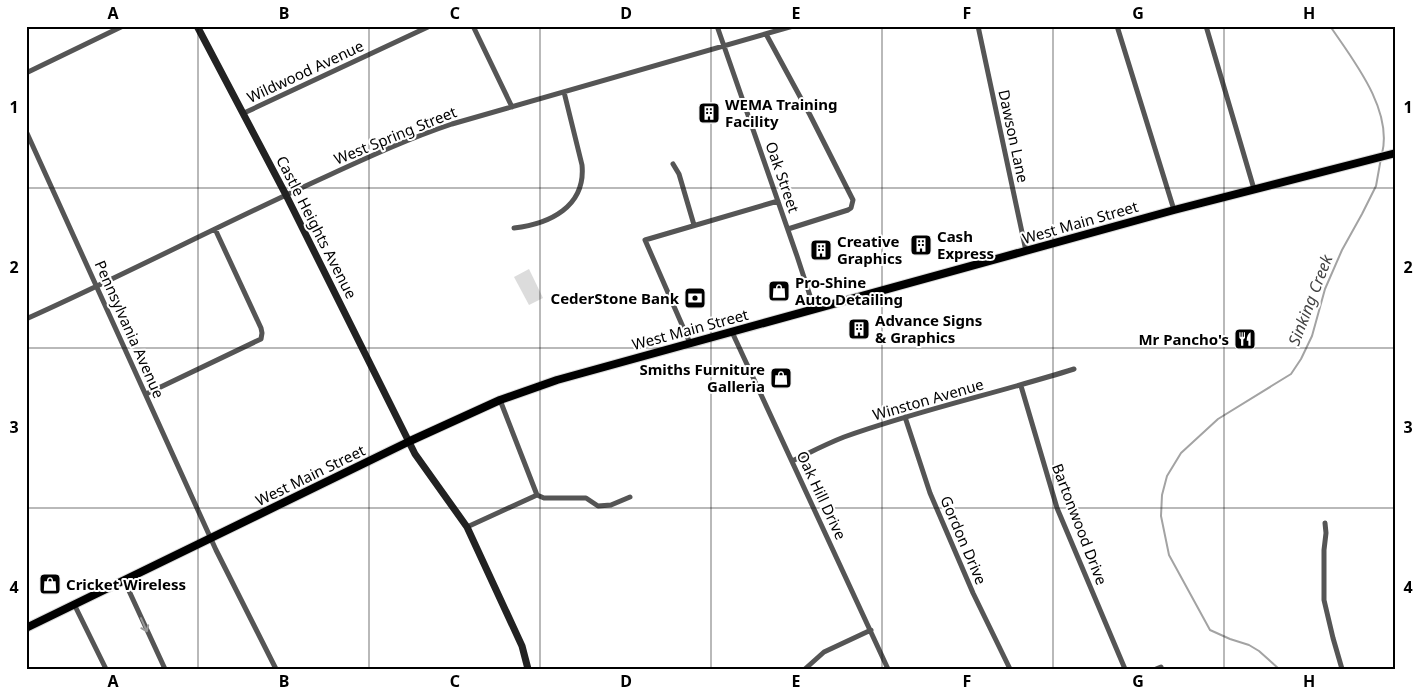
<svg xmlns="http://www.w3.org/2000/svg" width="1422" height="695" font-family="'Noto Sans',sans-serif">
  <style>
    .green { fill: #dcdcdc }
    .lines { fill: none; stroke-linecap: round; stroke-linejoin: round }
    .stream { stroke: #a3a3a3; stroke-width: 2 }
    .primary-casing { stroke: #dbdbdb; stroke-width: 10 }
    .street { stroke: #555; stroke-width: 5 }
    .secondary { stroke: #222; stroke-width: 7 }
    .primary { stroke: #000; stroke-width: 8 }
    .oneway { stroke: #999 }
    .grid { fill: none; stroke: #000; stroke-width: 1; stroke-opacity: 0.55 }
    .labels { text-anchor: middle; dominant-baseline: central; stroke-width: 4; stroke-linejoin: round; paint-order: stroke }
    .street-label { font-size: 15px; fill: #000; stroke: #fff }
    .poi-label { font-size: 15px; font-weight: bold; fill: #000; stroke: #fff; text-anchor: start }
    .water-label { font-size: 16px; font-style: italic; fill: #444; stroke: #fff }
    .neatline { fill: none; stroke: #000; stroke-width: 2 }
    .grid-label { font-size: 16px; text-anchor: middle; font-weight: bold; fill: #000 }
  </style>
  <rect width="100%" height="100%" fill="#fff"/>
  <path class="green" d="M529,269L543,298L529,305L514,277Z"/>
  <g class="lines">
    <path class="stream" d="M1330,26C1354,61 1393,110 1382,154
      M1279,669L1259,651L1249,645L1230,639L1210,630L1169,555L1161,516L1162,495L1167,476L1181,453L1218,419L1291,374L1301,359L1312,336L1325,289L1342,250L1362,214L1376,186L1381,158"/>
    <g class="primary-casing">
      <path id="primary" d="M26,628L410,441L500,400L557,380L1174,210L1396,153"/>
    </g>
    <path class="street" d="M473,26L512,107
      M717,26L797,256L814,308
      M978,26L1026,251
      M1117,26L1174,210
      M1206,26L1254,189
      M766,34L810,115L853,200L851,208L848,210L788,229
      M26,73L123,26
      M244,113L430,26
      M26,131L216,550L276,669
      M673,164L679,174L694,225
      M514,228C549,224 586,207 582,165L564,92
      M26,319C122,276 216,227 312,183C358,162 404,140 452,124L793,26
      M732,332L888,669
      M690,343L645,240L778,201
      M1021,386L1057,508L1125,669
      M146,394L261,339L262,333L261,328L215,229
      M500,400L537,495
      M905,417L930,493L973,593L1010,669
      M792,461C809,453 826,444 844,437C919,410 998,393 1074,369
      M1325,523L1326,533L1324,550V600L1333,638L1342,669
      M467,527L537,495L544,498H586L598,506L611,505L630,497
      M124,580L165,669
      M74,604L106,669
      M805,669L824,652L871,630
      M1156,669L1161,667"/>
    <path class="secondary" d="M197,26L286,195L415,454L467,527L522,646L528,669"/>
    <use href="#primary" class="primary"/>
  </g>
  <defs><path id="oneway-shaft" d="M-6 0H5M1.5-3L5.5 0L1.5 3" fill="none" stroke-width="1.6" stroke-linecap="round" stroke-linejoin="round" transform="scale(1.25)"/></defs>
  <use class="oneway" href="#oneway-shaft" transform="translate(144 625) rotate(66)"/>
  <path class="grid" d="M198,26V669M369,26V669M540,26V669M711,26V669M882,26V669M1053,26V669M1224,26V669M26,188H1396M26,348H1396M26,508H1396"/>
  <defs>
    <g id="building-square" transform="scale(1.125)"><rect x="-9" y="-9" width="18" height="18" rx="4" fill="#000" stroke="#fff"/><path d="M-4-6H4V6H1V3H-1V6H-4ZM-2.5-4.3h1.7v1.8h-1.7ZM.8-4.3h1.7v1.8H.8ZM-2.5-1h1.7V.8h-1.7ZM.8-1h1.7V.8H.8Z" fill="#fff"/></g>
    <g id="shop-square" transform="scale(1.125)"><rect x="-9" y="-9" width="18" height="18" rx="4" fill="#000" stroke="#fff"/><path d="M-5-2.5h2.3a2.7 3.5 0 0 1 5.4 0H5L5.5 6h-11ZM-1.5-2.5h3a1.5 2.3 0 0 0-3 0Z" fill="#fff"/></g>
    <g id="bank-square" transform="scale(1.125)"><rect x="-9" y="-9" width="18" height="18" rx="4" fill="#000" stroke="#fff"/><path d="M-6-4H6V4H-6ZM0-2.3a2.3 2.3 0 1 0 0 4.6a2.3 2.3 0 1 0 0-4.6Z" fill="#fff"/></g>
    <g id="restaurant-square" transform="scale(1.125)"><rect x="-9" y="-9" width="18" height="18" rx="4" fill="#000" stroke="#fff"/><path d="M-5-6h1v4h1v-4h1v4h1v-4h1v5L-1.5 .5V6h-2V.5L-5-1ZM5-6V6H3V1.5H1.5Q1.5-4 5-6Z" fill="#fff"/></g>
  </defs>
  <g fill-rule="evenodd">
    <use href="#building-square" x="709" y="113"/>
    <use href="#building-square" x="921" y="245"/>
    <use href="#building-square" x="821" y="250"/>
    <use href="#shop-square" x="779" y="291"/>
    <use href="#bank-square" x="695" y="298"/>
    <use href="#building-square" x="859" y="329"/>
    <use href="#restaurant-square" x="1245" y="339"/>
    <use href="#shop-square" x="781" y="378"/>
    <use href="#shop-square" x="50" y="584"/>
  </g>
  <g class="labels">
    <g class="street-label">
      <text transform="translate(305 71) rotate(-25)">Wildwood Avenue</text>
      <text transform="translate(395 135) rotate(-22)">West Spring Street</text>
      <text transform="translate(1014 136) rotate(78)">Dawson Lane</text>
      <text transform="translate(783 177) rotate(71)">Oak Street</text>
      <text transform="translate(1080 222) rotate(-16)">West Main Street</text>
      <text transform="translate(317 227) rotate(63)">Castle Heights Avenue</text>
      <text transform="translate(130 329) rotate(66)">Pennsylvania Avenue</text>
      <text transform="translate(690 329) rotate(-15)">West Main Street</text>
      <text transform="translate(928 399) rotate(-16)">Winston Avenue</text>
      <text transform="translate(310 475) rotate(-26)">West Main Street</text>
      <text transform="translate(822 495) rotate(65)">Oak Hill Drive</text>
      <text transform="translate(1080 524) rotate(69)">Bartonwood Drive</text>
      <text transform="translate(964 540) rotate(67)">Gordon Drive</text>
    </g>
    <g class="poi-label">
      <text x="725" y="104">WEMA Training<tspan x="725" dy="17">Facility</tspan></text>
      <text x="937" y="236">Cash<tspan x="937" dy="17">Express</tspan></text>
      <text x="837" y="241">Creative<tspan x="837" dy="17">Graphics</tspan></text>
      <text x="795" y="282">Pro-Shine<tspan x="795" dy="17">Auto Detailing</tspan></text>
      <text x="679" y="298" text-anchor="end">CederStone Bank</text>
      <text x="875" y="320">Advance Signs<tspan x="875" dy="17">&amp; Graphics</tspan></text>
      <text x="1229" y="339" text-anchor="end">Mr Pancho's</text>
      <text x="765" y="369" text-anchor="end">Smiths Furniture<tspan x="765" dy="17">Galleria</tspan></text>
      <text x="66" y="584">Cricket Wireless</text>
    </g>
    <g class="water-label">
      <text transform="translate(1310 300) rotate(-69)">Sinking Creek</text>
    </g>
  </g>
  <rect width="1422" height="695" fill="none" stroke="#ffffff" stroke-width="55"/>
  <rect x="28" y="28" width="1366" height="640" class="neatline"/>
  <g class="grid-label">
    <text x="113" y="19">A</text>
    <text x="284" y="19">B</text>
    <text x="455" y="19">C</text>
    <text x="626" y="19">D</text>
    <text x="796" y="19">E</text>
    <text x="967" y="19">F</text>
    <text x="1138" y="19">G</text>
    <text x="1309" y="19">H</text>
    <text x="14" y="113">1</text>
    <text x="1408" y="113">1</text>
    <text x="14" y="273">2</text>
    <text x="1408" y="273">2</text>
    <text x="14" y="433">3</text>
    <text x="1408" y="433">3</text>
    <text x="14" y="593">4</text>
    <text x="1408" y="593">4</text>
    <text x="113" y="687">A</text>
    <text x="284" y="687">B</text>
    <text x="455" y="687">C</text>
    <text x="626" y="687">D</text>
    <text x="796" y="687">E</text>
    <text x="967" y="687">F</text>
    <text x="1138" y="687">G</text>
    <text x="1309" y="687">H</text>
  </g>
</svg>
